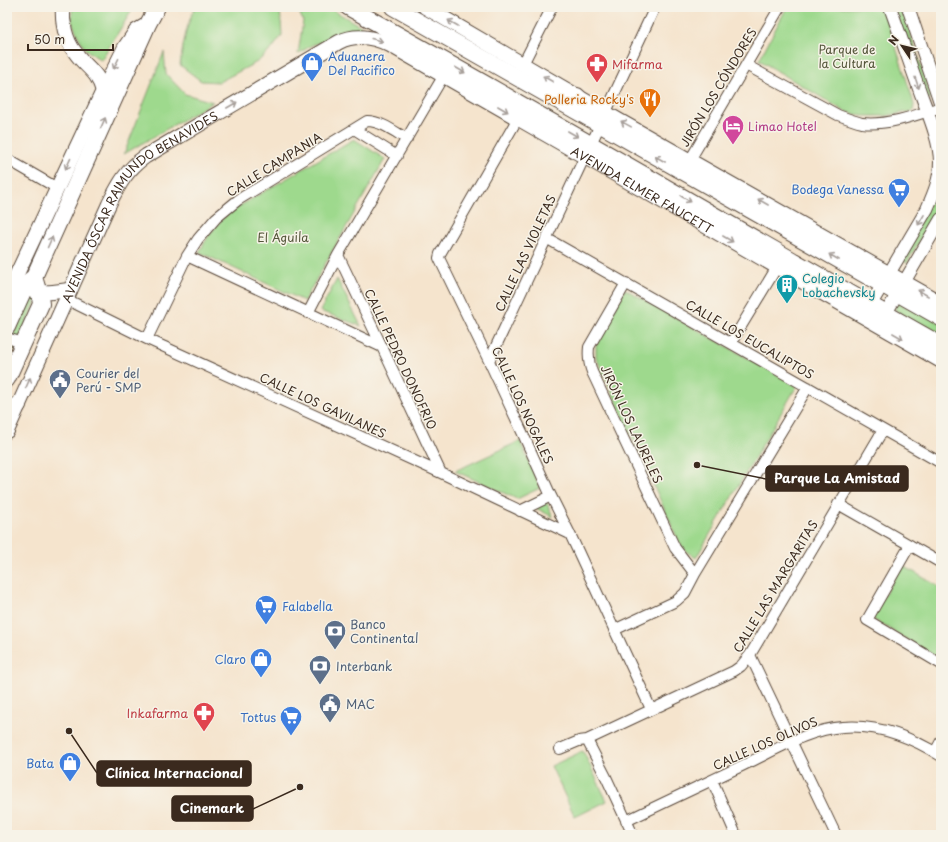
<svg xmlns="http://www.w3.org/2000/svg" width="948" height="842" font-family="'Playpen Sans',sans-serif">
  <style>
    .green { fill: #9ed98d; stroke: #6c8256 }
    .lines { fill: none; stroke-linecap: round; stroke-linejoin: round }
    .minor-casing { stroke: #574638; stroke-width: 12 }
    .tertiary-casing { stroke: #574638; stroke-width: 14 }
    .secondary-casing { stroke: #574638; stroke-width: 16 }
    .primary-casing { stroke: #574638; stroke-width: 18 }
    .minor { stroke: #fff; stroke-width: 10 }
    .tertiary { stroke: #fff; stroke-width: 12 }
    .secondary { stroke: #fff; stroke-width: 14 }
    .primary { stroke: #fff; stroke-width: 16 }
    .oneway { stroke: #a79f9a }
    .labels { text-anchor: middle; dominant-baseline: central; stroke-width: 3; stroke-linejoin: round; paint-order: stroke }
    .park-label { font-size: 12px; fill: #54563a; stroke: #f7f3e8 }
    .shop-label { font-size: 12px; fill: #366cbe; stroke: #f7f3e8; text-anchor: end }
    .health-label { font-size: 12px; fill: #be3a42; stroke: #f7f3e8; text-anchor: start }
    .street-label { font-size: 12px; fill: #3b2a1e; stroke: #f7f3e8 }
    .food-label { font-size: 12px; fill: #c56008; stroke: #f7f3e8; text-anchor: end }
    .hotel-label { font-size: 12px; fill: #b23c85; stroke: #f7f3e8; text-anchor: start }
    .culture-label { font-size: 12px; fill: #0d838f; stroke: #f7f3e8; text-anchor: start }
    .service-label { font-size: 12px; fill: #4e5e75; stroke: #f7f3e8; text-anchor: start }
    .leader { fill: none; stroke: #3b2a1e; stroke-width: 1.5 }
    .callout-dot { fill: #3b2a1e; stroke: #f7f3e8; stroke-width: 1.5 }
    .callout { fill: #3b2a1e; stroke: #3b2a1e; stroke-width: 1.5 }
    .callout-label { font-size: 13px; text-anchor: middle; font-weight: bold; fill: #fff }
  </style>
  <rect width="100%" height="100%" fill="#f7f3e8"/>
  <filter id="ink" filterUnits="userSpaceOnUse"><feTurbulence type="fractalNoise" baseFrequency=".025" numOctaves="2"/><feDisplacementMap in="SourceGraphic" scale="8" xChannelSelector="R" yChannelSelector="G"/><feConvolveMatrix kernelMatrix="1 2 1 2 8 2 1 2 1" color-interpolation-filters="sRGB"/></filter>
  <filter id="wash" filterUnits="userSpaceOnUse"><feTurbulence type="fractalNoise" baseFrequency=".012" numOctaves="4" result="noise"/><feDisplacementMap in="SourceGraphic" scale="16" xChannelSelector="R" yChannelSelector="G"/><feGaussianBlur stdDeviation="0.9" result="paint"/><feColorMatrix in="noise" values="0 0 0 0 0 0 0 0 0 0 0 0 0 0 0 0 0 1.4 0 .05"/><feComposite in="paint" operator="in"/></filter>
  <g filter="url(#wash)">
    <rect width="100%" height="100%" fill="#f5e4cd"/>
    <path class="green" d="M72,7H134L101,60L86,50L79,38L72,22Z
      M195,7H280L282,35L272,49L257,62L219,82L201,81L180,65C183,45 186,26 195,7Z
      M297,7H328L372,33H350L312,45L298,54L303,21Z
      M787,7H883L912,97L914,105L913,111L885,116H862L844,111L759,60Z
      M894,7H902L931,97L930,100L925,98Z
      M164,52L166,74L185,94L213,102L124,154Z
      M354,139L385,159L304,301L199,252L208,237L216,226L225,216L243,204Z
      M941,182V202L907,263L900,259Z
      M337,279L361,326L320,311Z
      M625,289L797,386L696,558L683,549L680,544L596,357V346Z
      M33,292L39,295L7,365V348Z
      M899,303L941,323V340L895,310L896,305Z
      M520,441L540,488L517,499L455,471Z
      M546,501L553,517L534,507Z
      M902,565L941,588V660L871,618Z
      M583,751L607,801L575,817L551,766Z"/>
  </g>
  <g filter="url(#ink)">
    <g class="lines">
      <g class="minor-casing">
        <path id="minor" d="M523,64L552,7
          M746,65L838,115C846,118 854,121 862,123C887,126 917,115 941,107
          M518,118L440,254L439,258L489,361L523,434L551,496L570,534L651,709
          M354,129L397,156
          M591,144L655,7
          M7,159L57,188
          M690,160L780,7
          M546,238L941,463
          M338,255L382,347L441,473
          M187,256L382,347
          M626,283L589,347C588,356 589,364 592,372L675,548L695,574
          M66,299L147,339L441,473L570,534
          M308,313L338,255L444,75
          M7,338L23,343
          M147,339L187,256L198,239L216,218L238,200L367,121C381,121 395,132 407,139
          M731,343L777,267
          M489,361L585,156
          M838,504L941,563
          M520,511L551,496
          M910,545L867,620L941,664
          M614,630L676,601L685,593L695,574L808,387
          M750,655L836,835
          M587,740L606,777L633,835
          M560,749L579,741L587,740L734,671L741,666L750,655L883,430
          M935,752L941,741
          M712,780L736,835
          M626,821C667,801 708,782 750,762C779,748 811,729 843,727C879,724 911,737 941,756"/>
      </g>
      <g class="tertiary-casing">
        <path id="tertiary" d="M908,7L941,105
          M867,311L927,209C934,193 940,179 940,162C940,142 929,116 922,97C911,67 901,37 890,7
          M882,320L941,219"/>
      </g>
      <g class="secondary-casing">
        <g id="secondary">
          <path d="M63,7C62,22 65,40 75,52C86,68 97,70 103,91"/>
          <path d="M425,7L618,120L941,303"/>
          <path d="M29,287C40,296 57,291 70,290"/>
          <path d="M7,295L103,91L125,47L136,31L148,24"/>
          <path id="s1" d="M7,431L109,204C119,184 127,169 146,156L339,42C355,34 374,37 390,45L941,361"/>
        </g>
      </g>
      <g class="primary-casing">
        <path id="primary" d="M348,7C547,117 743,233 941,345
          M393,7L941,318
          M577,96L594,117
          M585,156L611,160
          M7,327L26,285L28,282L34,277L148,24L157,7
          M7,379L41,304L40,297L34,277
          M7,410L18,405"/>
      </g>
      <use href="#minor" class="minor"/>
      <use href="#tertiary" class="tertiary"/>
      <use href="#secondary" class="secondary"/>
      <use href="#primary" class="primary"/>
    </g>
    <defs><path id="oneway-shaft" d="M-6 0H5M1.5-3L5.5 0L1.5 3" fill="none" stroke-width="1.6" stroke-linecap="round" stroke-linejoin="round"/></defs>
    <g class="oneway">
      <use href="#oneway-shaft" transform="translate(453 23) rotate(-150)"/>
      <use href="#oneway-shaft" transform="translate(377 40) rotate(15)"/>
      <use href="#oneway-shaft" transform="translate(116 64) rotate(116)"/>
      <use href="#oneway-shaft" transform="translate(460 70) rotate(30)"/>
      <use href="#oneway-shaft" transform="translate(548 79) rotate(-150)"/>
      <use href="#oneway-shaft" transform="translate(917 83) rotate(71)"/>
      <use href="#oneway-shaft" transform="translate(232 105) rotate(-30)"/>
      <use href="#oneway-shaft" transform="translate(503 109) rotate(30)"/>
      <use href="#oneway-shaft" transform="translate(103 123) rotate(-66)"/>
      <use href="#oneway-shaft" transform="translate(626 124) rotate(-151)"/>
      <use href="#oneway-shaft" transform="translate(573 134) rotate(30)"/>
      <use href="#oneway-shaft" transform="translate(660 159) rotate(-150)"/>
      <use href="#oneway-shaft" transform="translate(68 164) rotate(115)"/>
      <use href="#oneway-shaft" transform="translate(686 199) rotate(30)"/>
      <use href="#oneway-shaft" transform="translate(763 202) rotate(-150)"/>
      <use href="#oneway-shaft" transform="translate(921 220) rotate(120)"/>
      <use href="#oneway-shaft" transform="translate(728 239) rotate(30)"/>
      <use href="#oneway-shaft" transform="translate(50 242) rotate(-66)"/>
      <use href="#oneway-shaft" transform="translate(834 257) rotate(-150)"/>
      <use href="#oneway-shaft" transform="translate(923 293) rotate(-150)"/>
      <use href="#oneway-shaft" transform="translate(898 336) rotate(30)"/>
      <use href="#oneway-shaft" transform="translate(28 383) rotate(-66)"/>
    </g>
  </g>
  <defs>
    <g id="shop-pin" transform="scale(1.15)"><path d="M0 17L-7.5 6A9.5 9.5 0 1 1 7.5 6Z" fill="#3f7fe0" stroke="#f7f3e8"/><path d="M-5-2.5h2.3a2.7 3.5 0 0 1 5.4 0H5L5.5 6h-11ZM-1.5-2.5h3a1.5 2.3 0 0 0-3 0Z" fill="#fff"/></g>
    <g id="pharmacy-pin" transform="scale(1.15)"><path d="M0 17L-7.5 6A9.5 9.5 0 1 1 7.5 6Z" fill="#e0444e" stroke="#f7f3e8"/><path d="M-2-6h4v4h4v4h-4v4h-4v-4h-4v-4h4Z" fill="#fff"/></g>
    <g id="restaurant-pin" transform="scale(1.15)"><path d="M0 17L-7.5 6A9.5 9.5 0 1 1 7.5 6Z" fill="#e8710a" stroke="#f7f3e8"/><path d="M-5-6h1v4h1v-4h1v4h1v-4h1v5L-1.5 .5V6h-2V.5L-5-1ZM5-6V6H3V1.5H1.5Q1.5-4 5-6Z" fill="#fff"/></g>
    <g id="hotel-pin" transform="scale(1.15)"><path d="M0 17L-7.5 6A9.5 9.5 0 1 1 7.5 6Z" fill="#d1479c" stroke="#f7f3e8"/><path d="M-6-4.5h1.5V1H6V5H4.5V3h-9V5H-6ZM-4 0a1.8 1.8 0 1 1 3.6 0ZM.5 0V-2.5h3Q6-2.5 6 0Z" fill="#fff"/></g>
    <g id="supermarket-pin" transform="scale(1.15)"><path d="M0 17L-7.5 6A9.5 9.5 0 1 1 7.5 6Z" fill="#3f7fe0" stroke="#f7f3e8"/><path d="M-6-5.5h2.5l.6 2H6L4.5 2H-2.5L-4.4-4H-6ZM-1.5 3.2a1.3 1.3 0 1 0 .1 0ZM3 3.2a1.3 1.3 0 1 0 .1 0Z" fill="#fff"/></g>
    <g id="building-pin" transform="scale(1.15)"><path d="M0 17L-7.5 6A9.5 9.5 0 1 1 7.5 6Z" fill="#0f9aa8" stroke="#f7f3e8"/><path d="M-4-6H4V6H1V3H-1V6H-4ZM-2.5-4.3h1.7v1.8h-1.7ZM.8-4.3h1.7v1.8H.8ZM-2.5-1h1.7V.8h-1.7ZM.8-1h1.7V.8H.8Z" fill="#fff"/></g>
    <g id="civic-pin" transform="scale(1.15)"><path d="M0 17L-7.5 6A9.5 9.5 0 1 1 7.5 6Z" fill="#5c6f8a" stroke="#f7f3e8"/><path d="M-.6-6.5H3V-4.5H.6V-3L4-1V1h2V6H-6V1h2V-1L-.6-3ZM-1.2 2.5V6h2.4V2.5Z" fill="#fff"/></g>
    <g id="bank-pin" transform="scale(1.15)"><path d="M0 17L-7.5 6A9.5 9.5 0 1 1 7.5 6Z" fill="#5c6f8a" stroke="#f7f3e8"/><path d="M-6-4H6V4H-6ZM0-2.3a2.3 2.3 0 1 0 0 4.6a2.3 2.3 0 1 0 0-4.6Z" fill="#fff"/></g>
  </defs>
  <g fill-rule="evenodd">
    <use href="#shop-pin" x="312" y="63"/>
    <use href="#pharmacy-pin" x="597" y="64"/>
    <use href="#restaurant-pin" x="650" y="99"/>
    <use href="#hotel-pin" x="733" y="126"/>
    <use href="#supermarket-pin" x="899" y="189"/>
    <use href="#building-pin" x="787" y="285"/>
    <use href="#civic-pin" x="60" y="380"/>
    <use href="#supermarket-pin" x="266" y="606"/>
    <use href="#bank-pin" x="335" y="631"/>
    <use href="#shop-pin" x="261" y="659"/>
    <use href="#bank-pin" x="320" y="666"/>
    <use href="#civic-pin" x="330" y="704"/>
    <use href="#pharmacy-pin" x="204" y="713"/>
    <use href="#supermarket-pin" x="291" y="717"/>
    <use href="#shop-pin" x="70" y="763"/>
  </g>
  <g class="labels">
    <g class="park-label">
      <text x="847" y="49">Parque de<tspan x="847" dy="14">la Cultura</tspan></text>
      <text x="283" y="237">El Águila</text>
    </g>
    <g class="shop-label">
      <text x="328" y="56" text-anchor="start">Aduanera<tspan x="328" dy="14">Del Pacifico</tspan></text>
      <text x="884" y="189">Bodega Vanessa</text>
      <text x="282" y="606" text-anchor="start">Falabella</text>
      <text x="246" y="659">Claro</text>
      <text x="276" y="717">Tottus</text>
      <text x="54" y="763">Bata</text>
    </g>
    <g class="health-label">
      <text x="612" y="64">Mifarma</text>
      <text x="188" y="713" text-anchor="end">Inkafarma</text>
    </g>
    <g class="street-label">
      <text transform="translate(718 87) rotate(-59)">JIRÓN LOS CÓNDORES</text>
      <text transform="translate(274 164) rotate(-32)">CALLE CAMPANIA</text>
      <text stroke="none"><textPath href="#s1" startOffset="878">AVENIDA ELMER FAUCETT</textPath></text>
      <text stroke="none"><textPath href="#s1" startOffset="267">AVENIDA ÓSCAR RAIMUNDO BENAVIDES</textPath></text>
      <text transform="translate(525 253) rotate(-65)">CALLE LAS VIOLETAS</text>
      <text transform="translate(750 339) rotate(30)">CALLE LOS EUCALIPTOS</text>
      <text transform="translate(401 359) rotate(65)">CALLE PEDRO DONOFRIO</text>
      <text transform="translate(323 405) rotate(25)">CALLE LOS GAVILANES</text>
      <text transform="translate(523 405) rotate(65)">CALLE LOS NOGALES</text>
      <text transform="translate(632 424) rotate(65)">JIRÓN LOS LAURELES</text>
      <text transform="translate(775 586) rotate(-59)">CALLE LAS MARGARITAS</text>
      <text transform="translate(765 743) rotate(-24)">CALLE LOS OLIVOS</text>
    </g>
    <g class="food-label">
      <text x="634" y="99">Polleria Rocky's</text>
    </g>
    <g class="hotel-label">
      <text x="748" y="126">Limao Hotel</text>
    </g>
    <g class="culture-label">
      <text x="802" y="278">Colegio<tspan x="802" dy="14">Lobachevsky</tspan></text>
    </g>
    <g class="service-label">
      <text x="76" y="373">Courier del<tspan x="76" dy="14">Perú - SMP</tspan></text>
      <text x="350" y="624">Banco<tspan x="350" dy="14">Continental</tspan></text>
      <text x="336" y="666">Interbank</text>
      <text x="346" y="704">MAC</text>
    </g>
  </g>
  <path class="leader" d="M697 465L766 479M69 731L97 773M300 787L253 809"/>
  <g class="callout-dot">
    <circle cx="697" cy="465" r="4"/>
    <circle cx="69" cy="731" r="4"/>
    <circle cx="300" cy="787" r="4"/>
  </g>
  <g class="callout">
    <rect x="766" y="466" width="142" height="25" rx="4"/>
    <rect x="97" y="761" width="154" height="25" rx="4"/>
    <rect x="172" y="796" width="81" height="25" rx="4"/>
  </g>
  <g class="callout-label">
    <text x="837" y="483">Parque La Amistad</text>
    <text x="174" y="778">Clínica Internacional</text>
    <text x="212" y="813">Cinemark</text>
  </g>
  <rect width="948" height="842" fill="none" stroke="#f7f3e8" stroke-width="24"/>
  <g transform="translate(902 46) rotate(305)" stroke="#f7f3e8" stroke-width="3" paint-order="stroke">
  <path d="M0-3L7 15L0 10L-7 15Z" fill="#3b2a1e"/>
  <text y="-6" font-size="11" font-weight="bold" text-anchor="middle" fill="#3b2a1e">N</text>
  </g>
  <path d="M28 44v6h85v-6" fill="none" stroke="#3b2a1e" stroke-width="2"/>
  <text x="34" y="44" font-size="12" fill="#3b2a1e" stroke="#f7f3e8" stroke-width="3" paint-order="stroke">50 m</text>
</svg>
